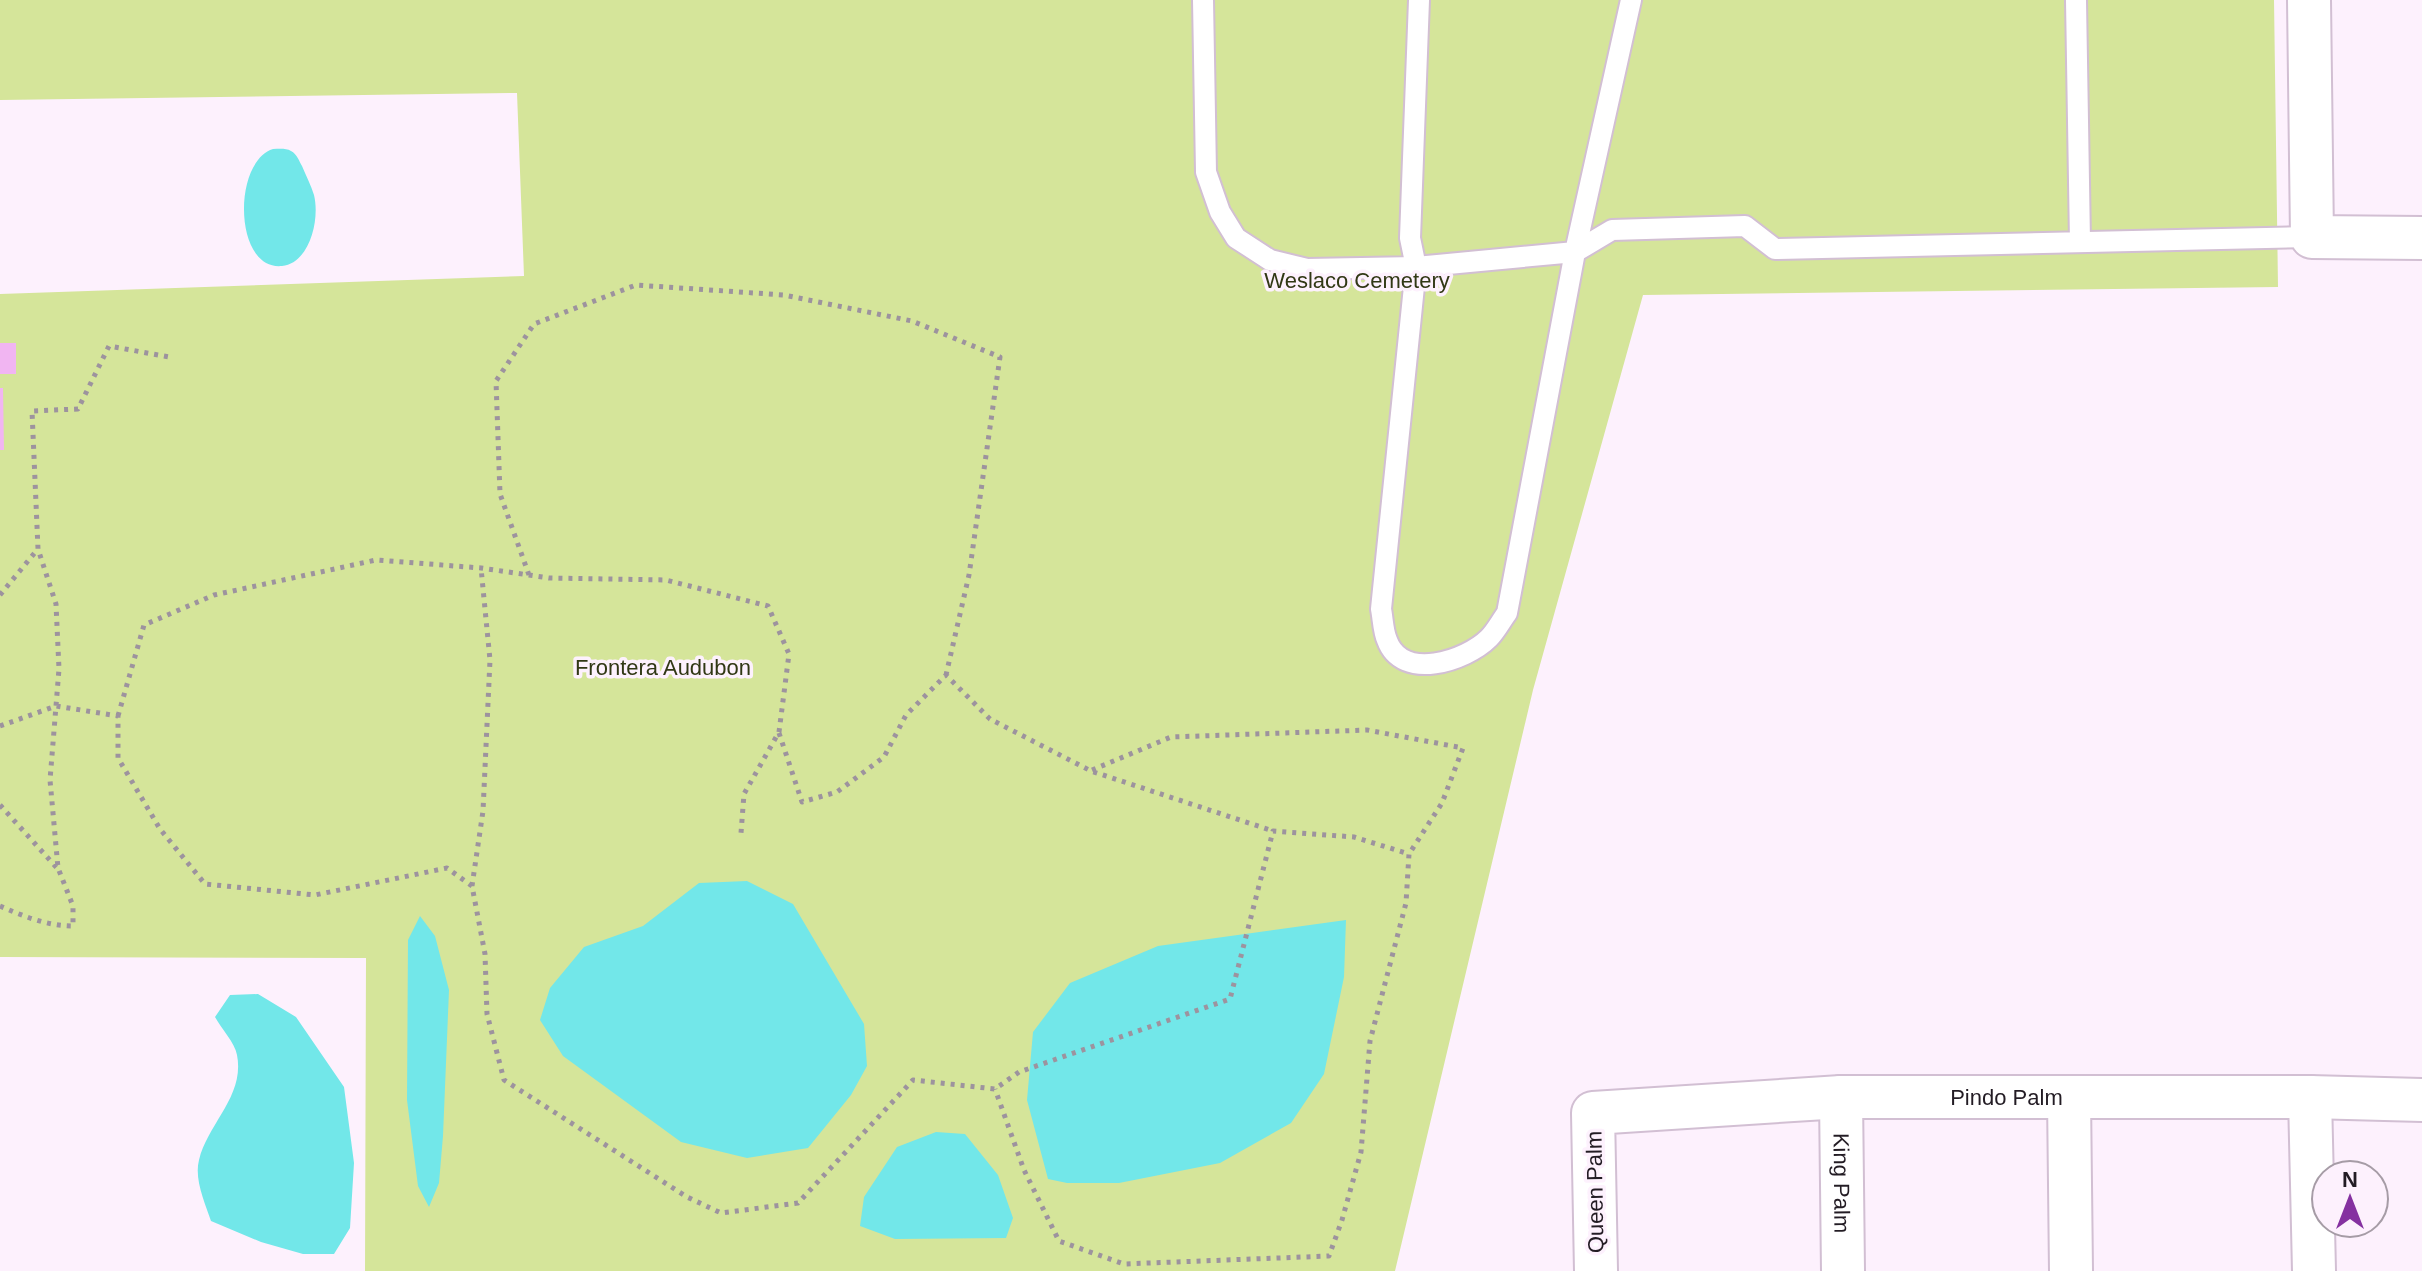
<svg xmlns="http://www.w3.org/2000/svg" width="2422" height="1271" font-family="Helvetica,sans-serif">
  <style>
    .green { fill: #d5e59a }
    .water { fill: #72e7e9 }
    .building { fill: #f1b5f2 }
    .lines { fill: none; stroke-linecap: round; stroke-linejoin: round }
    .lane-casing { stroke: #d2bfd3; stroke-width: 24 }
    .street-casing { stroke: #d2bfd3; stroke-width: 46 }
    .path { stroke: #9d939e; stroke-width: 5; stroke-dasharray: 4 6; stroke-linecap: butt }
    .lane { stroke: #fff; stroke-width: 20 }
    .street { stroke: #fff; stroke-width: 42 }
    .labels { text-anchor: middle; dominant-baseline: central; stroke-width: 7; stroke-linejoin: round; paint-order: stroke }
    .park-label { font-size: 22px; fill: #313815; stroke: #fdf1fd }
    .street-label { font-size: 22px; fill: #231c24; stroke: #fdf1fd }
  </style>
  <rect width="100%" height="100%" fill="#fdf1fd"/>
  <path class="green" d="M0,0H2274L2278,287L1643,295L1533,690L1395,1271H365L366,958L0,957V294L524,276L517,93L0,100Z"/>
  <path class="water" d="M273,149C279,149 286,148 291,151C297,154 299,161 302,166C306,176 311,185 314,195C320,219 310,263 282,266C234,271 232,162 273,149Z
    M747,881L793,904L864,1024L867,1066L851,1095L808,1148L747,1158L681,1142L563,1056L540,1020L550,988L584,947L643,926L699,883Z
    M420,916L435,936L449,990L443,1136L439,1183L429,1207L418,1186L407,1100L408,940Z
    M1346,920L1344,977L1324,1074L1291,1123L1220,1163L1119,1183H1067L1048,1179L1027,1100L1033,1032L1070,983L1158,946Z
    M258,994L296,1017L344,1087L354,1163L350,1228L334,1254H303L261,1242L211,1221C205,1203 194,1179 199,1160C208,1123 245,1096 237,1055C235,1043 221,1028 215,1017L230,995Z
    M936,1132L965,1134L998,1175L1013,1218L1006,1238L895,1239L860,1226L864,1197L897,1147Z"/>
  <path class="building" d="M0,343H16V374H0Z
    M0,388H3L4,450H0Z"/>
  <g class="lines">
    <g class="lane-casing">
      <path id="lane" d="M1203,0L1206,172L1220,212L1236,238L1270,260L1307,269L1416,267L1410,238L1419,0
        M1631,0L1575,252L1507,613C1501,621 1496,631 1489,638C1466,661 1402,682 1387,640C1383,631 1383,619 1381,609L1416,267L1575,252L1612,230L1745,226L1775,249L2312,237
        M2076,0L2080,242"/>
    </g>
    <g class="street-casing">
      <g id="street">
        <path d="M2309,0L2312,237L2422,238"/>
        <path id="s1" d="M1841,1097L1843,1271"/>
        <path d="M2069,1097L2071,1271"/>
        <path d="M2310,1097L2314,1271"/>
        <path id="s2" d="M1596,1271L1593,1113L1841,1097H2310L2422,1100"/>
      </g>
    </g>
    <path class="path" d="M529,575L500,494L496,381L534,324L636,285L784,295L912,321L1000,357L969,575L946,675
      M0,595L37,550
      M118,716L144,625L214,595L376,560L481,568L549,578L666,580L768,606L789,654L779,732L744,794L741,833
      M0,726L56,706L118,716V758L160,829L205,884L315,895L447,868L472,886L485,954L487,1014L504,1080L687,1197L721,1213L798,1203L913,1080L995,1089L1019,1072L1230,999L1273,831L1354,837L1409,854L1406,903L1370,1041L1361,1152L1342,1220L1329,1256L1124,1264L1059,1241L1024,1170L995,1089
      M779,733L802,802L837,792L884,757L906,715L946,675L990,719L1091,771L1273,831
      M1092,770L1171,737L1367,730L1463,748L1442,803L1409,854
      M0,805L57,868
      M472,886L483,811L490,660L481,568
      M0,906C23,916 47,926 73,926V906L58,868L50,780L59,669L56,604L38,549L32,411L78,409L109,346L169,357"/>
    <use href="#lane" class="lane"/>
    <use href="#street" class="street"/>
  </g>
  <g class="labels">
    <g class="park-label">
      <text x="1357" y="280">Weslaco Cemetery</text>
      <text x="663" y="667">Frontera Audubon</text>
    </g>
    <g class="street-label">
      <text stroke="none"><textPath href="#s2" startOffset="572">Pindo Palm</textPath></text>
      <text stroke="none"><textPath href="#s1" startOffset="86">King Palm</textPath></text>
      <text transform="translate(1595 1192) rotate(-91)">Queen Palm</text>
    </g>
  </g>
  <g transform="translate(2350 1199)"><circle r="38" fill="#fdf1fd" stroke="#a69ca6" stroke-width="2"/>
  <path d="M0-6L14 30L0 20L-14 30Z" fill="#8531a0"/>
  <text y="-12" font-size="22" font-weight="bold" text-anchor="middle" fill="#231c24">N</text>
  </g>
</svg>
